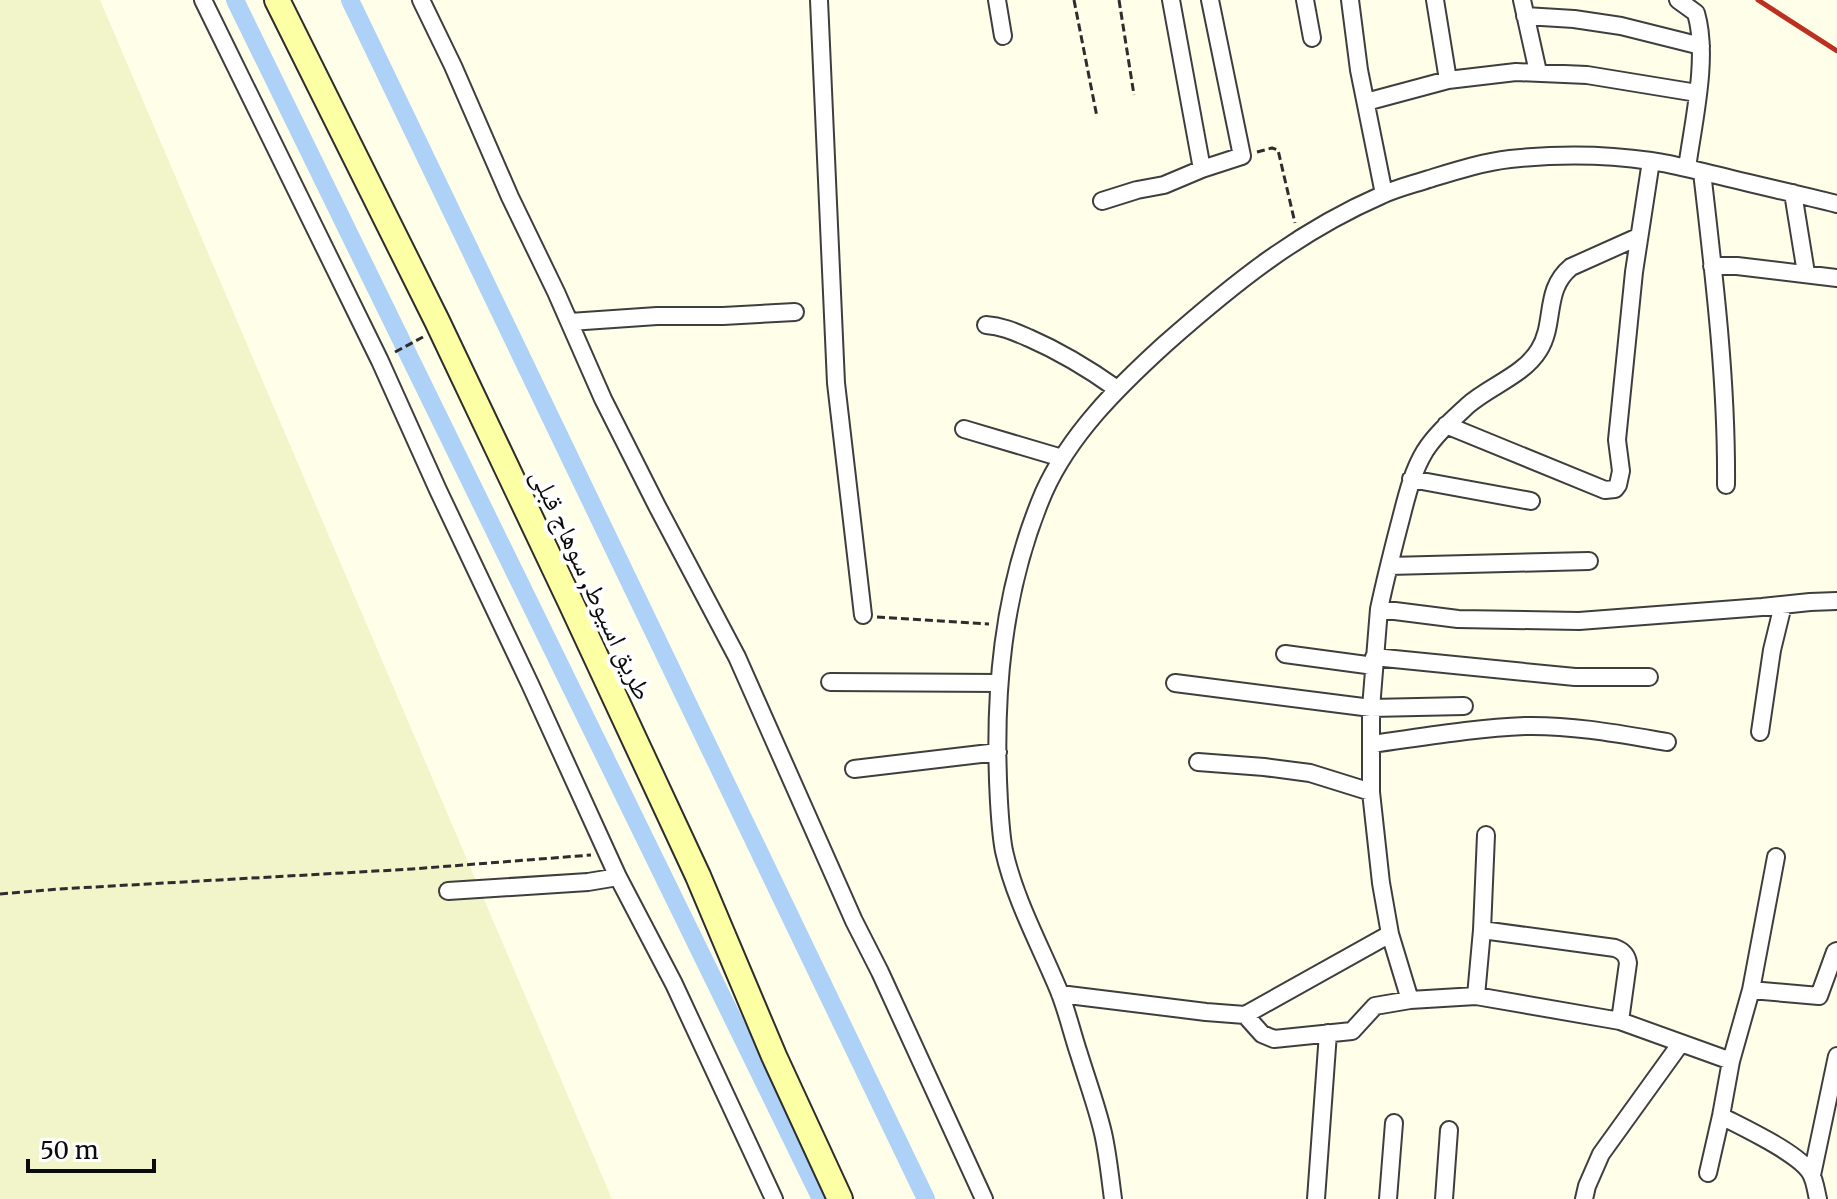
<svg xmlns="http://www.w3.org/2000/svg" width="1837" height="1199" font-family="Merriweather,'Noto Naskh Arabic',serif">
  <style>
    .farmland { fill: #f2f4c9 }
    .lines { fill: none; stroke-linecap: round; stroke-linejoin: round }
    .canal { stroke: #add1f7; stroke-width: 18 }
    .minor-casing { stroke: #3e3e3e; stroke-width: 20 }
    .secondary-casing { stroke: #2d2d2d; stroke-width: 28 }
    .path { stroke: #2d2d2d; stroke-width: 3; stroke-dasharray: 8 4; stroke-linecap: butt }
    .minor { stroke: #fff; stroke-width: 16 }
    .secondary { stroke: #fdffa4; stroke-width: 24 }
    .rail { stroke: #bc3022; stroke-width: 5 }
    .labels { text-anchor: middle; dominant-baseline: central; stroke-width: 8; stroke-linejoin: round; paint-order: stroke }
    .street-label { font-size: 26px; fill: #0b0b0b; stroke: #fff }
  </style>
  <rect width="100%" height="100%" fill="#fffee9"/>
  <path class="farmland" d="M0,0H100L612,1199H0Z"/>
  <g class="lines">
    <path class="canal" d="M235,0L821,1199
      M350,0L926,1199"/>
    <g class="minor-casing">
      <path id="minor" d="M203,0L380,361L438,490L530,684L618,877L674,984L774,1199
        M421,0L453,66L510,197L556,292L603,399L657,506L737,657L854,921L880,972L984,1199
        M819,0L836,383L863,615
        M997,0L1003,36
        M1171,0L1202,169L1242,156L1210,0
        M1305,0L1312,38
        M1350,0L1359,70L1384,194
        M1435,0L1448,80
        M1522,0L1538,72
        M1678,0L1696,13C1709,57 1693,123 1687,168
        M1525,16L1574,19L1621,26L1701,46
        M1366,102L1448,80L1516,72L1587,75L1697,93
        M1702,172C1714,276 1727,381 1726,485
        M1793,193L1806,273
        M1102,201L1137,190L1164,185L1202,169
        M1712,266H1737L1837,278
        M570,322L657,316H723L795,312
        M986,325C1002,326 1015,332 1029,338C1061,352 1089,369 1117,389
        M1446,425L1605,490L1615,489L1618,485L1621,471L1617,440L1634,272L1651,161
        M964,429L1062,458
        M1411,479L1531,501
        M1389,566L1589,561
        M1379,609C1385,581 1392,553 1399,526C1406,500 1411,474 1425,451C1436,434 1452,420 1467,406C1489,386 1523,376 1539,350C1556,323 1543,290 1571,267L1638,237
        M1285,654L1374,666
        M1374,657L1575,677H1649
        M830,682L999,683
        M1175,683L1371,708L1464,706
        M1760,732L1772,650L1783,605
        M1372,744C1423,737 1474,728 1525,726C1573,725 1620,734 1667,742
        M1198,762L1264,767L1310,773L1371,792
        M854,769L998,752
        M448,891L588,882L618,877
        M1482,930L1486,835
        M1390,934L1410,1000L1476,996L1620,1021L1731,1061L1751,990L1776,857
        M1751,990L1819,996L1835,952L1837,951
        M1060,994L1206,1012L1245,1015L1390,934L1381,883L1371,792V708L1379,609L1458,619L1579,621L1762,607L1810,602L1837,601
        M1476,996L1482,930L1615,948C1623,951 1627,955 1628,963L1620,1021
        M1245,1015L1262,1034L1274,1039L1352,1031L1375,1006L1410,1000
        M1721,1116C1742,1127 1801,1154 1811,1174C1815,1181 1816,1191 1818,1199
        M1708,1173L1721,1116L1731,1061
        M1812,1175L1837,1056
        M1113,1199C1110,1177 1108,1155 1103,1133C1097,1107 1087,1080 1079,1054C1072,1033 1067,1011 1059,991C1040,945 1015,900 1004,851C1001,836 1000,818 999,802C993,696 1002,590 1044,492C1070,434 1118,387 1164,345C1233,284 1297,232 1382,195C1397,188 1414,184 1429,179C1455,171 1483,162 1510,159C1556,154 1604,154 1651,161C1673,164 1694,170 1716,175C1756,185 1797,194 1837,204
        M1316,1199L1328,1033
        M1388,1199L1394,1123
        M1444,1199L1449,1130
        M1584,1199L1587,1186L1601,1154L1681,1043"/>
    </g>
    <g class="secondary-casing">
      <path id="secondary" d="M277,0L437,321L570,601L698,876L774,1056L840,1199"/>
    </g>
    <path class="path" d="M1074,0L1097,117
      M1119,0L1134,95
      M1257,152L1272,148L1278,150L1295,223
      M395,352L423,337
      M877,617L989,624
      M0,894L59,889L412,869L591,855"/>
    <use href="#minor" class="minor"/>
    <use href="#secondary" class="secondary"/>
    <path class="rail" d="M1758,0L1837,51"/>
  </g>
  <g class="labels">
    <g class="street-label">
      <text transform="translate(592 584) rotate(65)">طريق اسيوط, سوهاج قبلى</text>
    </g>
  </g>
  <path d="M28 1159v12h126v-12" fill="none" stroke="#0b0b0b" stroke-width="4"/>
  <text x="40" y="1159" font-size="24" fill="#0b0b0b" stroke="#ffffff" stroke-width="6" paint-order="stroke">50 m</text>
</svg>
